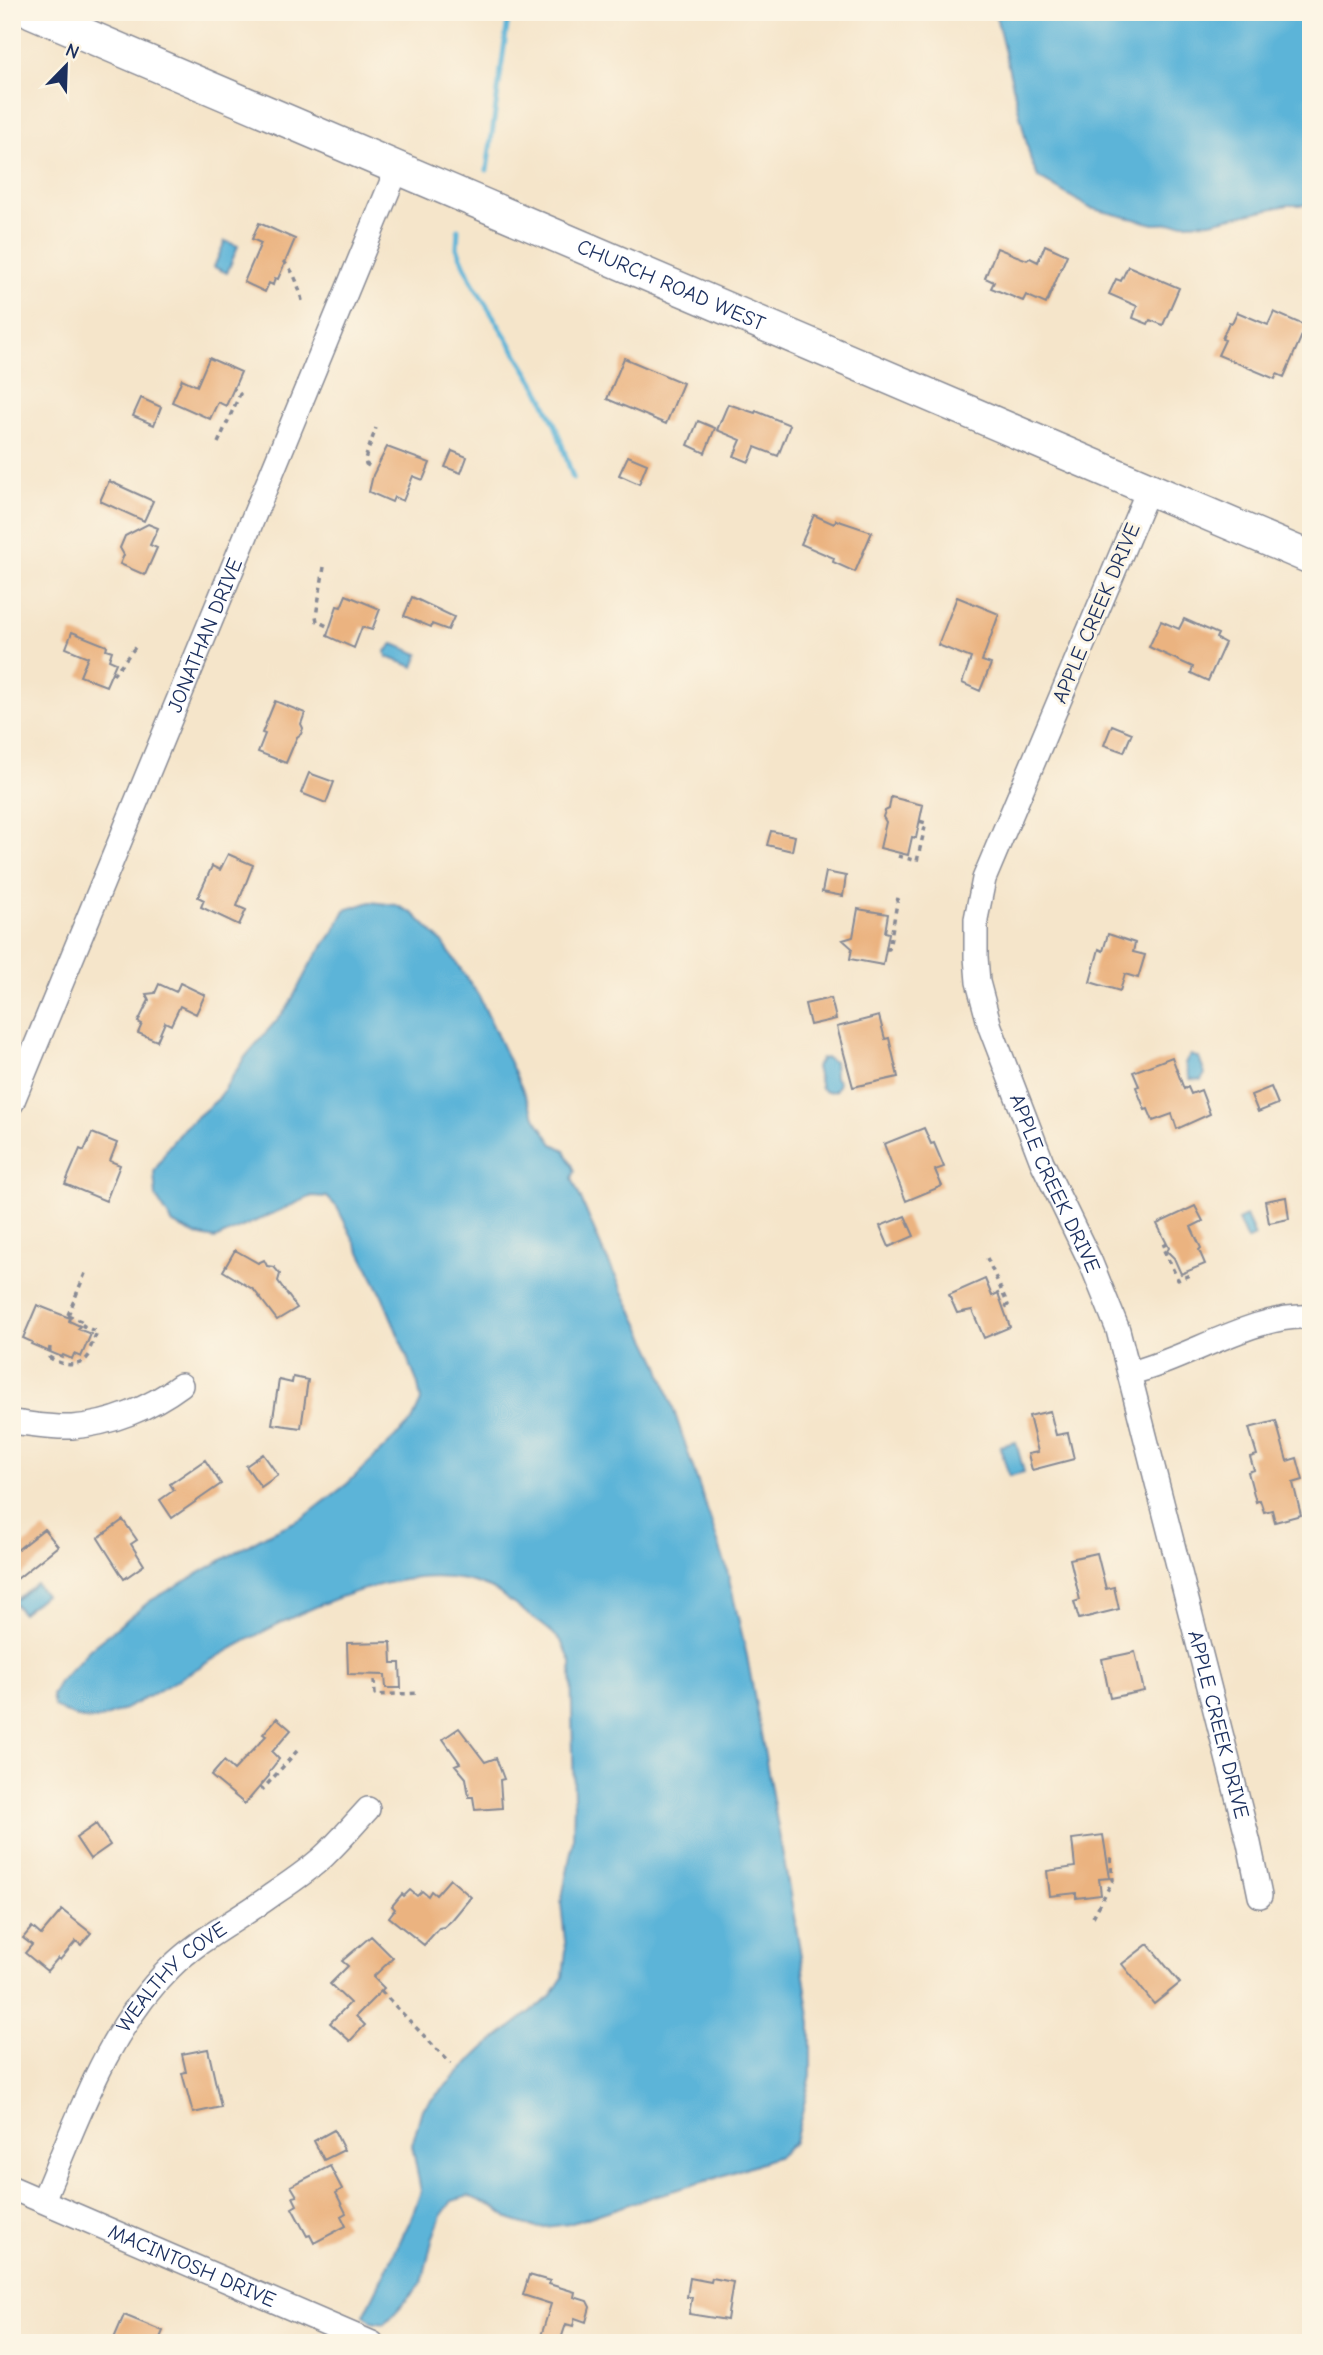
<svg xmlns="http://www.w3.org/2000/svg" width="1323" height="2355" font-family="'Comic Neue',sans-serif">
  <style>
    .water { fill: #5bb4d8; stroke: #3b729b; stroke-width: 2 }
    .lines { fill: none; stroke-linecap: round; stroke-linejoin: round }
    .stream { stroke: #5bb4d8; stroke-width: 5 }
    .building { fill: #ebb380 }
    .street-casing { stroke: #888a94; stroke-width: 26 }
    .secondary-casing { stroke: #888a94; stroke-width: 35 }
    .path { stroke: #888a94; stroke-width: 3.5; stroke-dasharray: 5 5; stroke-linecap: butt }
    .street { stroke: #fff; stroke-width: 23 }
    .secondary { stroke: #fff; stroke-width: 32 }
    .labels { text-anchor: middle; dominant-baseline: central; stroke-width: 6; stroke-linejoin: round; paint-order: stroke }
    .street-label { font-size: 21px; fill: #1b2f5e; stroke: #fcf5e5 }
  </style>
  <rect width="100%" height="100%" fill="#fcf5e5"/>
  <filter id="ink" filterUnits="userSpaceOnUse"><feTurbulence type="fractalNoise" baseFrequency=".0143" numOctaves="2"/><feDisplacementMap in="SourceGraphic" scale="14" xChannelSelector="R" yChannelSelector="G"/><feConvolveMatrix kernelMatrix="1 2 1 2 8 2 1 2 1" color-interpolation-filters="sRGB"/></filter>
  <filter id="wash" filterUnits="userSpaceOnUse"><feTurbulence type="fractalNoise" baseFrequency=".00686" numOctaves="4" result="noise"/><feDisplacementMap in="SourceGraphic" scale="28" xChannelSelector="R" yChannelSelector="G"/><feGaussianBlur stdDeviation="1.57" result="paint"/><feColorMatrix in="noise" values="0 0 0 0 0 0 0 0 0 0 0 0 0 0 0 0 0 1.4 0 .05"/><feComposite in="paint" operator="in"/></filter>
  <g filter="url(#wash)">
    <rect width="100%" height="100%" fill="#f5e5ca"/>
    <path class="water" d="M995,12H1311V205H1288L1210,222L1154,224L1090,208L1038,177L1031,161Z
      M225,241L238,246L227,273L214,267Z
      M393,644L419,654L414,667L387,657L386,651Z
      M370,902L396,905L414,914L443,943L479,996L536,1119L553,1144L565,1150L575,1171L572,1178L602,1249L658,1363L726,1566L747,1656L799,1944L811,2023V2075L795,2142L779,2156L716,2178L638,2201L569,2224L537,2228L511,2220L494,2207L469,2196L452,2201L441,2216L433,2237L422,2283L385,2324L371,2322L364,2315L411,2219L421,2191L412,2145L422,2109L484,2048L550,1997L563,1977L566,1950L561,1903L573,1841L574,1800L571,1662C568,1655 565,1648 561,1642C552,1629 526,1613 512,1603C505,1598 498,1591 490,1588C401,1547 260,1632 184,1676C161,1689 123,1713 99,1719C84,1722 66,1714 54,1706L52,1695L59,1682L90,1649L150,1601L266,1535L303,1518L347,1484L412,1421L421,1401L418,1384L382,1295L337,1207L327,1197L312,1196L215,1239L196,1235L173,1224L156,1197L154,1172L169,1146L184,1128L218,1099L245,1057L288,1007L311,963L334,931L345,910Z
      M1191,1055L1199,1058L1205,1074L1201,1080L1190,1079L1185,1063Z
      M827,1058L834,1062L835,1077L839,1083L835,1091L826,1092L821,1088L816,1067L821,1059Z
      M1246,1216L1255,1236L1247,1240L1238,1220Z
      M1016,1442L1024,1472L1009,1476L1000,1446Z
      M36,1584L45,1595L22,1613L13,1602Z"/>
    <g class="lines">
      <path class="stream" d="M487,170L509,12
        M458,229L457,248L472,282L540,392L556,427L573,478"/>
    </g>
    <g id="blocks">
      <path class="building" d="M259,223L295,239L278,279L275,278L273,285L269,283L265,292L244,282L261,243L252,239Z
        M1045,245L1067,255L1046,304L1026,295L1023,301L991,288L994,282L985,278L997,248L1027,260L1030,258L1038,262Z
        M1128,266L1179,288L1163,325L1150,320L1148,324L1133,318L1137,306L1109,294L1116,279L1121,281Z
        M1237,312L1268,325L1274,312L1306,326L1284,377L1277,374L1275,379L1218,355L1225,340L1222,339L1229,322L1232,323Z
        M209,358L241,372L226,406L218,402L210,419L172,402L182,379L197,386Z
        M624,358L683,383L666,424L607,399Z
        M141,398L161,407L154,425L133,416Z
        M728,404L755,413L756,411L790,425L778,456L755,447L749,462L734,456L741,440L717,430Z
        M698,421L715,428L705,453L688,445Z
        M387,447L430,463L423,480L413,476L403,501L394,497L392,502L369,492L373,475Z
        M452,451L467,457L461,473L445,467Z
        M628,456L647,464L639,484L619,475Z
        M109,481L153,501L144,521L100,501Z
        M814,515L834,524L836,520L872,532L855,572L833,562L834,558L801,544Z
        M148,524L158,528L150,545L157,548L145,575L120,564L124,555L120,548L125,536Z
        M346,595L380,609L372,630L362,627L354,648L327,636L337,606L341,607Z
        M412,597L454,617L448,630L432,624L431,627L404,616Z
        M957,597L999,614L982,661L991,664L980,691L962,683L971,658L938,645Z
        M1184,619L1218,634L1216,638L1225,643L1208,681L1191,673L1193,667L1149,647L1161,621L1179,629Z
        M72,632L107,646L106,649L112,651L109,660L116,663L106,686L80,676L88,657L66,648Z
        M275,701L305,713L301,724L303,728L301,734L297,737L286,763L258,752L265,734L262,733Z
        M1112,725L1132,733L1124,752L1104,745Z
        M309,773L334,782L326,803L301,793Z
        M891,797L923,805L916,838L912,837L908,855L880,848L886,822L883,817L885,811L889,809Z
        M771,831L795,836L792,851L767,845Z
        M228,854L253,865L237,906L246,910L239,925L201,907L204,900L198,897L212,866L220,870Z
        M826,872L846,876L843,896L822,892Z
        M858,909L888,914L885,932L889,933L883,965L850,959L852,948L843,940L853,937Z
        M1108,934L1135,943L1133,952L1145,955L1138,978L1125,974L1120,991L1090,982L1099,949L1103,951Z
        M180,983L205,995L196,1014L180,1006L171,1025L165,1022L157,1041L138,1033L142,1024L138,1022L149,1000L146,994L155,993L159,984L176,992Z
        M831,998L836,1019L810,1025L805,1004Z
        M879,1016L885,1039L889,1038L898,1077L853,1087L837,1027Z
        M1172,1057L1184,1089L1188,1087L1191,1094L1201,1090L1210,1114L1177,1129L1172,1114L1153,1121L1148,1109L1145,1110L1136,1087L1139,1086L1133,1072Z
        M1271,1087L1278,1104L1258,1112L1251,1095Z
        M924,1128L931,1144L934,1143L944,1167L935,1170L942,1186L906,1201L884,1144Z
        M92,1133L117,1143L110,1161L120,1165L106,1201L65,1184L80,1149L84,1151Z
        M1286,1197L1289,1219L1269,1223L1265,1201Z
        M1195,1206L1203,1221L1191,1227L1201,1248L1199,1250L1205,1264L1181,1274L1174,1258L1167,1251L1169,1248L1157,1224Z
        M905,1216L914,1236L889,1247L880,1226Z
        M235,1250L258,1263L264,1260L267,1266L274,1267L280,1274L278,1281L297,1308L277,1320L254,1290L223,1271Z
        M985,1279L992,1296L998,1293L1010,1327L984,1338L972,1310L957,1313L949,1295Z
        M37,1305L70,1318L69,1321L80,1326L78,1329L91,1334L81,1357L74,1354L72,1359L63,1355L62,1357L31,1344L32,1342L23,1338Z
        M293,1377L308,1380L301,1428L272,1424L279,1380L292,1383Z
        M1050,1411L1056,1435L1068,1433L1074,1459L1032,1470L1028,1454L1038,1452L1029,1416Z
        M1276,1421L1287,1461L1297,1458L1303,1480L1293,1483L1301,1515L1275,1522L1272,1510L1264,1512L1260,1500L1256,1502L1248,1472L1254,1470L1250,1457L1257,1455L1249,1428Z
        M263,1454L278,1475L261,1487L246,1466Z
        M205,1460L221,1484L172,1518L160,1500L174,1490L170,1484Z
        M123,1520L137,1540L131,1544L144,1565L124,1579L98,1538Z
        M44,1529L58,1546L12,1583V1554Z
        M1097,1553L1106,1589L1114,1587L1119,1609L1079,1619L1074,1602L1080,1600L1070,1559Z
        M391,1642L392,1663H400L401,1688H386L385,1675L348,1674L347,1643Z
        M1135,1652L1144,1691L1110,1698L1102,1659Z
        M277,1718L291,1730L272,1752L279,1759L269,1772V1776L245,1804L211,1776L224,1761L234,1770L266,1736L263,1734Z
        M459,1728L485,1762L496,1758L504,1779L500,1780L502,1808L475,1810L473,1797H469L466,1778L455,1765L460,1763L443,1739Z
        M96,1824L110,1845L90,1859L76,1838Z
        M1103,1835L1110,1878L1099,1879L1101,1895L1076,1898V1893L1050,1896L1047,1871L1075,1867L1072,1839Z
        M450,1879L471,1897L452,1920L444,1927L439,1928L424,1945L389,1917L395,1909L392,1906L402,1894L404,1896L410,1890L417,1896L422,1891L428,1896L431,1891L436,1895Z
        M62,1910L91,1933L81,1945L76,1941L60,1960L58,1958L47,1971L25,1953L32,1945L23,1938L32,1927L41,1935Z
        M371,1936L393,1958L373,1977L384,1988L356,2016L365,2025L350,2041L330,2023L350,2003L330,1984L348,1966L342,1961Z
        M1148,1944L1180,1983L1154,2004L1122,1964Z
        M208,2049L221,2107L193,2113L182,2073L186,2072L182,2054Z
        M334,2130L344,2150L324,2160L314,2141Z
        M330,2166L342,2189L336,2193L346,2213L341,2216L346,2226L314,2243L310,2235L307,2236L292,2208L297,2205L293,2197L297,2196L291,2186Z
        M529,2275L550,2281L549,2284L575,2292L574,2297L587,2301L590,2307L586,2322L575,2318L573,2326L566,2324L560,2342L541,2336L551,2304L523,2295Z
        M690,2278L711,2282L712,2278L733,2282L727,2320L689,2314L692,2297H687Z
        M124,2315L163,2331L158,2343H112Z"/>
    </g>
  </g>
  <g filter="url(#ink)">
    <use href="#blocks" fill-opacity="0" stroke="#888a94" stroke-width="2"/>
    <g class="lines">
      <g class="street-casing">
        <g id="street">
          <path id="s1" d="M1149,488L984,879L976,919V957L978,982L990,1027L1042,1162L1091,1263L1118,1330L1249,1843L1260,1896"/>
          <path id="s2" d="M12,1103L397,169"/>
          <path d="M1130,1373C1186,1360 1255,1313 1311,1317"/>
          <path d="M12,1422C31,1424 52,1428 72,1427C111,1424 150,1408 181,1385"/>
          <path id="s3" d="M12,2188L372,2343"/>
          <path id="s4" d="M43,2200C77,2121 107,2030 170,1968C199,1939 236,1921 269,1897C288,1884 308,1871 324,1856C340,1841 354,1824 368,1809"/>
        </g>
      </g>
      <g class="secondary-casing">
        <g id="secondary">
          <path id="s5" d="M32,12L1311,558"/>
        </g>
      </g>
      <path class="path" d="M283,261C296,273 299,288 303,305
        M218,443L240,394L234,389
        M369,466L366,464L365,459L376,428
        M324,567L316,616L317,621L327,626
        M113,675L137,645
        M898,856L917,861L926,823L919,821
        M886,949H889L898,897
        M1167,1244L1162,1246L1178,1280L1192,1274
        M987,1258L1008,1305L1002,1310
        M68,1315L85,1323L83,1326L97,1332L89,1351
        M68,1315L86,1271
        M50,1347L49,1357C63,1367 83,1369 91,1352
        M374,1680L375,1694L377,1695L419,1693
        M260,1787L263,1789L297,1751
        M1093,1917L1113,1880L1110,1853
        M381,1991L451,2064"/>
      <use href="#street" class="street"/>
      <use href="#secondary" class="secondary"/>
    </g>
  </g>
  <g class="labels">
    <g class="street-label">
      <text stroke="none"><textPath href="#s5" startOffset="695">CHURCH ROAD WEST</textPath></text>
      <text transform="translate(1096 613) rotate(-67)">APPLE CREEK DRIVE</text>
      <text stroke="none"><textPath href="#s2" startOffset="506">JONATHAN DRIVE</textPath></text>
      <text stroke="none"><textPath href="#s1" startOffset="744">APPLE CREEK DRIVE</textPath></text>
      <text stroke="none"><textPath href="#s1" startOffset="1311">APPLE CREEK DRIVE</textPath></text>
      <text stroke="none"><textPath href="#s4" startOffset="261">WEALTHY COVE</textPath></text>
      <text stroke="none"><textPath href="#s3" startOffset="196">MACINTOSH DRIVE</textPath></text>
    </g>
  </g>
  <rect width="1323" height="2355" fill="none" stroke="#fcf5e5" stroke-width="42"/>
  <g transform="translate(66 66) rotate(23)" stroke="#fcf5e5" stroke-width="5" paint-order="stroke">
  <path d="M0-5L12 26L0 18L-12 26Z" fill="#1b2f5e"/>
  <text y="-10" font-size="19" font-weight="bold" text-anchor="middle" fill="#1b2f5e">N</text>
  </g>
</svg>
